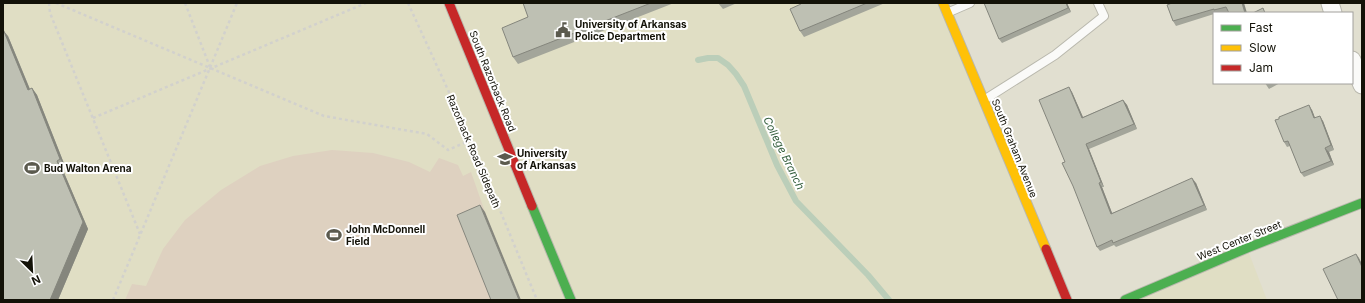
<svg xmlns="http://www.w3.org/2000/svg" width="1365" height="303" font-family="Inter,sans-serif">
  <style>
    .built { fill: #e0dec4 }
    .green { fill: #ded1c0 }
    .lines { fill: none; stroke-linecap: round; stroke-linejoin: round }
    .stream { stroke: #bbceb9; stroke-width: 6 }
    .lane-casing { stroke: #b9b8ad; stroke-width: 10 }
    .street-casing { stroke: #b9b8ad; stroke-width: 19 }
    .fast-casing { stroke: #b9b8ad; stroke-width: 11 }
    .slow-casing { stroke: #b9b8ad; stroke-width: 11 }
    .jam-casing { stroke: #b9b8ad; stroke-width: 11 }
    .path { stroke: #d2d1cd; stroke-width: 2.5; stroke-dasharray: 3 3; stroke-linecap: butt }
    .lane { stroke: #fafaf8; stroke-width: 8 }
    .street { stroke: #fafaf8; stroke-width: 17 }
    .fast { stroke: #4caf50; stroke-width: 9 }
    .slow { stroke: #ffc107; stroke-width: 9 }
    .jam { stroke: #c62828; stroke-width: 9 }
    .wall { fill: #a3a59a }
    .shaded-wall { fill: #85867d }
    .building { fill: #bec0b3; stroke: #85867d }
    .labels { text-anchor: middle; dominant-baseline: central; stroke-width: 4; stroke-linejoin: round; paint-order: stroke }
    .poi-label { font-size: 10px; font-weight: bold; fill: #131208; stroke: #fff; text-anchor: start }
    .street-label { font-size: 10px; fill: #131208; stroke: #fff }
    .water-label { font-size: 11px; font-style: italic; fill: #335e3d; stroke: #fff }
  </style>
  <rect width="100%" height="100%" fill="#e1dfd0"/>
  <path class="built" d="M3,3H943L1067,300H3Z
    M1247,248L1267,300H1125Z"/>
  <path class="green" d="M332,150L373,153L409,162L430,172L439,158L458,165L463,176L471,172L485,212L520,300H125L132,284L146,286L163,249L185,220L221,190L260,166L293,156Z"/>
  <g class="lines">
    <path class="stream" d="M698,60L708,58H718L728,65L736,74L744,86L777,165L796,201L868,275L889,300"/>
    <g class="lane-casing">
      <path id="lane" d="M947,13L970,3
        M984,100L1055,55L1104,16L1098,3"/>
    </g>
    <g class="street-casing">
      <path id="street" d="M1330,3L1333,13
        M1352,60L1362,85"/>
    </g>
    <g class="fast-casing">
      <path id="fast" d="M532,206L571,300
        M1125,300L1247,248L1362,203"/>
    </g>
    <g class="slow-casing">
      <path id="slow" d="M943,3L1046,249"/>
    </g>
    <g class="jam-casing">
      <path id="jam" d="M449,3L532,206
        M1046,249L1067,300"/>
    </g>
    <path class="path" d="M49,3L50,13L140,234
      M56,3L324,116L427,134L448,150L471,140
      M185,3L210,67
      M408,3L471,140L537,300
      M93,118L366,3
      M113,300L237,3"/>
    <use href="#lane" class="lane"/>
    <use href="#street" class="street"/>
    <use href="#fast" class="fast"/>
    <use href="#slow" class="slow"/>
    <use href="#jam" class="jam"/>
  </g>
  <path class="wall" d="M523,3H674L518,64L513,57L528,17Z
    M718,3H737L723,9Z
    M801,3H885L804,37L800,31L801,4Z
    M1067,3L1071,12L1002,43L999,39Z
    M1244,3L1228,12L1223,13H1214V14L1176,26L1173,21L1167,5Z
    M8,36L30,89L32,88L37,95L65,166L62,168L88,229L58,300Z
    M1265,83H1280L1269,89Z
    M1072,92L1083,117L1123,100L1127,105L1137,129L1089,149L1104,187H1102L1112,213L1196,183L1207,210L1116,247L1114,245L1100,251L1097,247Z
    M1312,110L1315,118L1323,121L1334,150L1329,152L1334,165L1304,177L1301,173L1290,146L1287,147L1284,142Z"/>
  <path class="shaded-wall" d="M1066,3H1067L1071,12L1068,8Z
    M1242,3H1244L1247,13H1245Z
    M3,30L8,36L33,97L28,90Z
    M1069,87L1072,92L1085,122L1082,118Z
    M32,88L37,95L65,166L60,159Z
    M1123,100L1127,105L1137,129L1134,124Z
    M1309,105L1312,110L1317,123L1314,118Z
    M1320,116L1323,121L1334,150L1331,145Z
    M1086,144L1089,149L1104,187L1101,182Z
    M1325,148L1329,152L1334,165L1331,161Z
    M57,161L62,168L88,229L58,300H50Z
    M1192,178L1196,183L1207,210L1204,205Z
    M1099,183L1102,187L1114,218L1111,214Z
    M480,205L485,212L521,300H519Z
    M1356,254L1359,258L1362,264V267Z"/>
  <path class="building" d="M523,3H651L513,57L502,28L528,17Z
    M801,3H867L800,31L790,9L801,4Z
    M984,3H1066L1068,8L999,39Z
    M1172,3H1242L1245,13H1229L1226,7L1214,10V9L1173,21L1167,5Z
    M1263,8L1265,13H1253Z
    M3,29L28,90L32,88L60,159L57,161L83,222L50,300H3Z
    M1069,87L1082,118L1123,100L1134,124L1086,144L1101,182L1099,183L1111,214L1192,178L1204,205L1113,243L1112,240L1097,247L1073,186L1062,163L1065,162L1039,100Z
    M1309,105L1314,118L1320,116L1331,145L1325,148L1331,161L1301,173L1288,141L1284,142L1275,120L1279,119V117Z
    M480,205L519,300H491L457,215Z
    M1356,254L1362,267V300H1338L1323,269Z"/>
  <defs>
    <g id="civic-bare" transform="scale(1.2)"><path d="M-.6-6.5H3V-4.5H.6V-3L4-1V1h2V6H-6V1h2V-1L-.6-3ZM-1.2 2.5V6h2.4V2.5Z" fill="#5b5a4e" stroke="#fff" stroke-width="2.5" paint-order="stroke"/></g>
    <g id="university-bare" transform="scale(1.2)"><path d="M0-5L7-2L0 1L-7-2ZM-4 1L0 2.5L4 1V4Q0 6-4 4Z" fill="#5b5a4e" stroke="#fff" stroke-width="2.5" paint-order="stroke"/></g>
    <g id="stadium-bare" transform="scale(1.2)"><path d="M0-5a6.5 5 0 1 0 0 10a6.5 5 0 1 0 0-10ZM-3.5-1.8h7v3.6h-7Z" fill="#5b5a4e" stroke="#fff" stroke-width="2.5" paint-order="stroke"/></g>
  </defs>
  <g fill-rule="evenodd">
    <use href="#civic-bare" x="563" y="30"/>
    <use href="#university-bare" x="505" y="159"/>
    <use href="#stadium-bare" x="32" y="168"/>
    <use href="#stadium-bare" x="334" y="235"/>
  </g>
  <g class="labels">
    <g class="poi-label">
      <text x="575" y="24">University of Arkansas<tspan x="575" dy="12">Police Department</tspan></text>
      <text x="517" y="153">University<tspan x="517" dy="12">of Arkansas</tspan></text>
      <text x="44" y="168">Bud Walton Arena</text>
      <text x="346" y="229">John McDonnell<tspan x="346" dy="12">Field</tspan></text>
    </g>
    <g class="street-label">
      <text transform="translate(493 81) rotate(68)">South Razorback Road</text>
      <text transform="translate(1015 148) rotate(68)">South Graham Avenue</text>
      <text transform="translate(474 151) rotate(67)">Razorback Road Sidepath</text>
      <text transform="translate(1239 240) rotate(-22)">West Center Street</text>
    </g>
    <g class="water-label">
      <text transform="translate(784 153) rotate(64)">College Branch</text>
    </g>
  </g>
  <rect width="1365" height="303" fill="none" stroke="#131208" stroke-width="8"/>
  <rect x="1213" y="12" width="140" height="72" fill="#ffffff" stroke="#a1a09c"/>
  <rect x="1221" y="25" width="20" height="6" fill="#4caf50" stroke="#a1a09c"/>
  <text x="1249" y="32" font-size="12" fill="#131208">Fast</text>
  <rect x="1221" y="45" width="20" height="6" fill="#ffc107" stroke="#a1a09c"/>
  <text x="1249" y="52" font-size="12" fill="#131208">Slow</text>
  <rect x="1221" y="65" width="20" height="6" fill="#c62828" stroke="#a1a09c"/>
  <text x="1249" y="72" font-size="12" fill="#131208">Jam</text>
  <g transform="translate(32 271) rotate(156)" stroke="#ffffff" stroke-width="3" paint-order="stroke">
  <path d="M0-3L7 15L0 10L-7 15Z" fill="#131208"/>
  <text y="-6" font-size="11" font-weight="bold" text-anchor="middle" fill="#131208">N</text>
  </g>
</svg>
